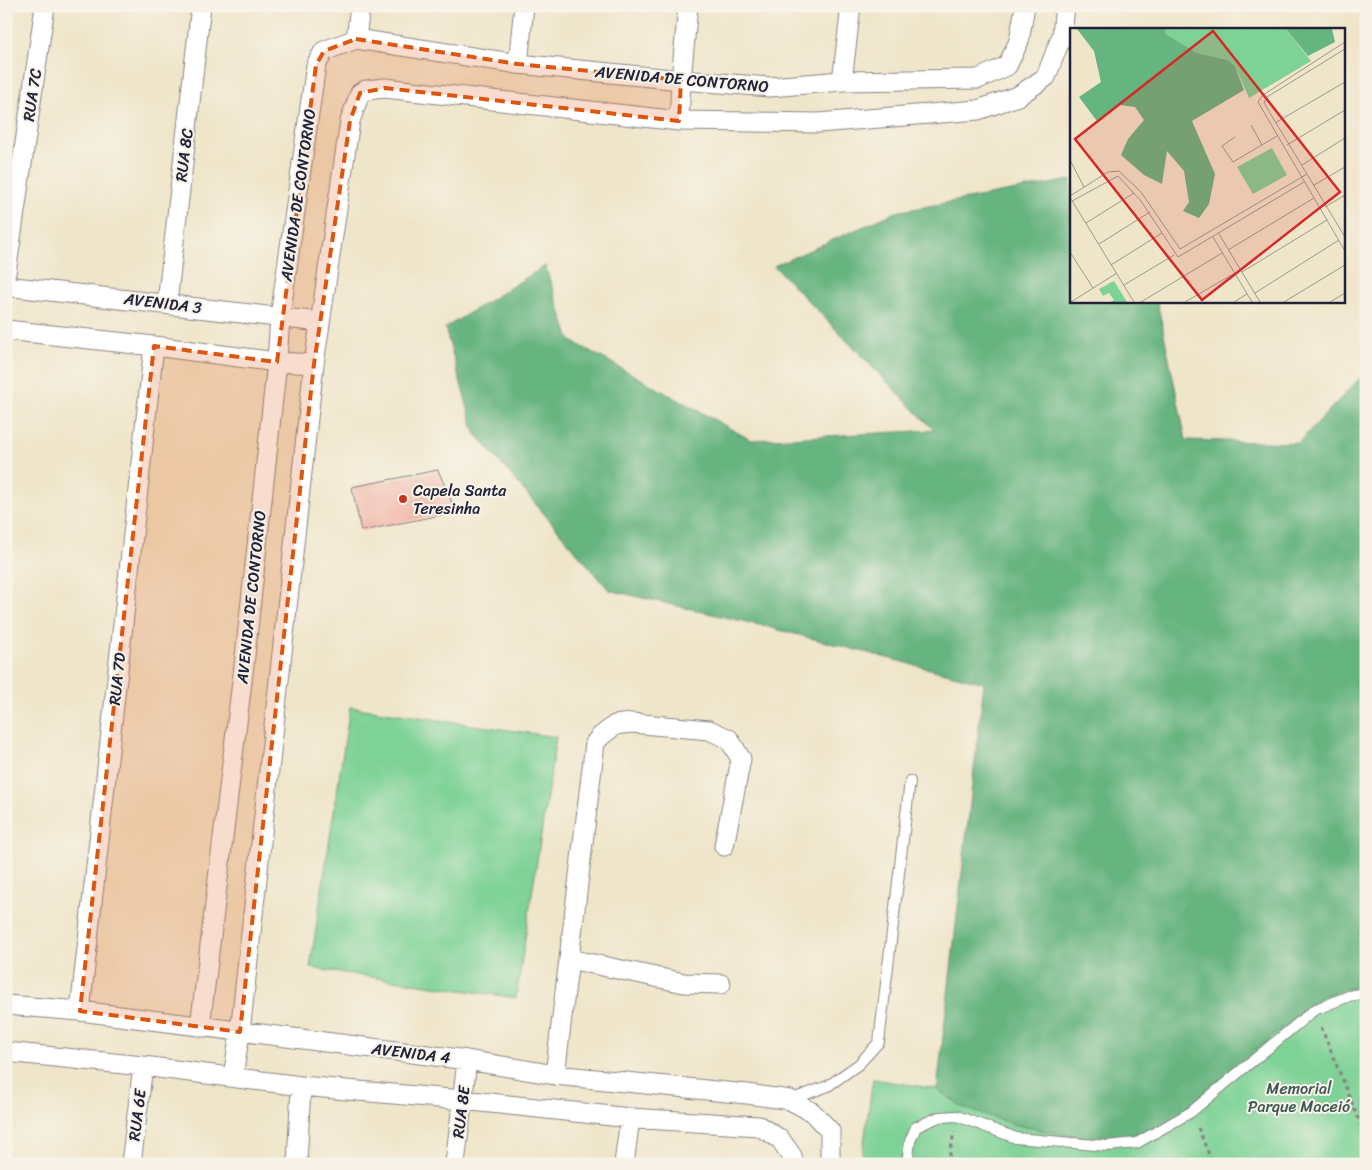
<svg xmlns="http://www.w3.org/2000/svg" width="1372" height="1170" font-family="Sriracha,sans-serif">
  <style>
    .green { fill: #7ed296; stroke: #507a68 }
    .forest { fill: #66b47f; stroke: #446b5d }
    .building { fill: #f0ac9e }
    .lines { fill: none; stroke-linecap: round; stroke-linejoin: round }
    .lane-casing { stroke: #888482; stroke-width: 12 }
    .street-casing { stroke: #888482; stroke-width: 21 }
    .path { stroke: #888482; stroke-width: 3; stroke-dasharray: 4 4; stroke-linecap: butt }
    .lane { stroke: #fff; stroke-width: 10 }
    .street { stroke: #fff; stroke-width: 19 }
    .marked { fill: #de560e; fill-opacity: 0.2; stroke: #de560e; stroke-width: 4; stroke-dasharray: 10 6; stroke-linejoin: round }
    .poi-dot { fill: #c8321e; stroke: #f7f3e8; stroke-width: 2 }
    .labels { text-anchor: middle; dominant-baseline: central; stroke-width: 4; stroke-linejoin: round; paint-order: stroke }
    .street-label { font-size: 16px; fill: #22223b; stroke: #f7f3e8 }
    .poi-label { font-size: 16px; fill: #22223b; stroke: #f7f3e8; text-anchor: start }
    .park-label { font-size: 16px; fill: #3e5756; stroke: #f7f3e8 }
    .inset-road { fill: none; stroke: #9d9790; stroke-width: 1 }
    .view { fill: #d62828; fill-opacity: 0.15; stroke: #d62828; stroke-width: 2.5 }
    .inset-edge { fill: none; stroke: #22223b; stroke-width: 2.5 }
  </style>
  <rect width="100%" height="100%" fill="#f7f3e8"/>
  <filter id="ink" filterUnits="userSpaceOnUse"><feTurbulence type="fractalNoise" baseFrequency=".02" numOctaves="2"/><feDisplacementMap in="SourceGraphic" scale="10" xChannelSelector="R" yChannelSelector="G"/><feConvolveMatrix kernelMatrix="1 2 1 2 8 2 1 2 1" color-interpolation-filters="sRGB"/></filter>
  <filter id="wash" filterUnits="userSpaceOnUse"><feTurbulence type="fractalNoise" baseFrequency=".0096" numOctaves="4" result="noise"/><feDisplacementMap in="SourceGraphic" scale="20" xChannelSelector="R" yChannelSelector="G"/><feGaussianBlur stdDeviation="1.12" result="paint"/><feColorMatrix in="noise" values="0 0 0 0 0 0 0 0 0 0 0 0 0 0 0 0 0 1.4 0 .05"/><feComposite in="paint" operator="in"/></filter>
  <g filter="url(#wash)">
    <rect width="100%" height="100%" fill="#efe5c9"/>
    <path class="green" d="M350,707L556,737L516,998L310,968Z
      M1366,983V1164H861L873,1079L937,1089L964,1108L1013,1124L1099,1142L1234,1066L1321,996Z"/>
    <path class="forest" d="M1071,180V301H1157L1186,440L1298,443L1363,375L1366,327V983L1321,996L1161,1129L1099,1142L1013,1124L964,1108L937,1089L984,683L768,627L609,590L475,433L445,328L545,266L570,340L751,440L934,430L774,266L896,212Z"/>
    <g id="blocks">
      <path class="building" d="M438,470L456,512L361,531L352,487Z"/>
    </g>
  </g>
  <g filter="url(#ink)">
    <use href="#blocks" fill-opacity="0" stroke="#888482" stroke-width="1"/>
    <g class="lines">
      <g class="lane-casing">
        <path id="lane" d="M790,1100L828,1086L859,1064L879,1042L910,781
          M907,1164L910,1141L916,1127L939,1117L957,1116L1016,1138L1107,1146L1137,1143L1191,1112L1314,1010L1349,996L1366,993"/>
      </g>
      <g class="street-casing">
        <path id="street" d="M356,39L360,6
          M518,64L524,6
          M842,81L851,6
          M679,121L681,80L688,6
          M6,273L45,6
          M6,286L320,322
          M167,303L201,6
          M6,330L154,346L277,362L314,364
          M569,959L684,983L721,984
          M6,1005L80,1011L467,1060L555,1075L747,1094L790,1100L812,1112L830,1131V1164
          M80,1011L154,346
          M200,1027L244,665L277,362L280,317L316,65L324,51L356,39L518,64L681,80L770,87L842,81L978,79L1007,66L1019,41L1025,6
          M6,1052L143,1066L301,1086L462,1100L630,1118L759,1126L780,1139L792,1156L794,1164
          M555,1075L595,743L600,737L615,725L631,723L709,730L729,739L741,759L724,846
          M233,1077L240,1032L314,364L350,121L360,93L366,90L385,88L679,121L818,123L978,110L1018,96L1046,77L1062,35L1065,6
          M131,1164L143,1066
          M297,1164L301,1086
          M455,1164L467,1060
          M624,1164L630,1118"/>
      </g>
      <path class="path" d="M1321,1027L1366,1137
        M1198,1128L1213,1164
        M948,1164L954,1132"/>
      <use href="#lane" class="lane"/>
      <use href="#street" class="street"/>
    </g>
  </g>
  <path class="marked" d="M356,39L518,64L681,80L679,121L385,88L360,93L350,121L314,364L240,1032L80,1011L154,346L277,362L316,65L324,51Z"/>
  <circle class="poi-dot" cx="403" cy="499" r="5"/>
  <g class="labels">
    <g class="street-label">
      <text transform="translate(682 79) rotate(5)">AVENIDA DE CONTORNO</text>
      <text transform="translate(32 95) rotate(-82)">RUA 7C</text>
      <text transform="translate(184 155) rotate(-83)">RUA 8C</text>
      <text transform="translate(298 195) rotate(-82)">AVENIDA DE CONTORNO</text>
      <text transform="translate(163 303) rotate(7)">AVENIDA 3</text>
      <text transform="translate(251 597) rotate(-84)">AVENIDA DE CONTORNO</text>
      <text transform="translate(117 679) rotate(-84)">RUA 7D</text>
      <text transform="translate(411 1053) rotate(7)">AVENIDA 4</text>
      <text transform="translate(461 1112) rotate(-83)">RUA 8E</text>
      <text transform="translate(137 1115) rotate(-83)">RUA 6E</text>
    </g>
    <g class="poi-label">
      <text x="413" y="490">Capela Santa<tspan x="413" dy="18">Teresinha</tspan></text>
    </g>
    <g class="park-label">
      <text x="1299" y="1088">Memorial<tspan x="1299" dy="18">Parque Maceió</tspan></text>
    </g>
  </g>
  <g transform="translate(1070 28)">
    <rect width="275" height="275" fill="#efe5c9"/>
    <path d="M95,1H216L241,33L179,70L165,38L158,32L127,25L96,6ZM202,120L217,147L183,166L167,139ZM44,253L57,274H41L44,272L39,265L33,268L29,261Z" fill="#7ed296"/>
    <path d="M7,1H95L96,6L127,25L158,32L165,38L174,62L122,93L145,146L139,176L129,190L113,183L119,174L114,143L97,123L92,156L74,147L51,127L58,111L74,92L65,79L50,77L27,93L9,69L31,54L24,23ZM216,1H262L265,14L238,28Z" fill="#66b47f"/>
    <path class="inset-road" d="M275,14L193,67L188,74L275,223M275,21L197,69L194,75L275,209M205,95L275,54M181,97L192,117M165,109L152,118L163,134L207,108M217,117L275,82M0,132L14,159M232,137L275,110M244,157L275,139M0,168L38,144L49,143L71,164L110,221L237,146M1,171L64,274M2,173L48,148L71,173L108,229L234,154M255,179L275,167M16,195L64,165M149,206L190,274M143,209L182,274M29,216L80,184M158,222L244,170M0,224L23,260M41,237L92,205M172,244L257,192M54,257L104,227M185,265L269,212M1,274L47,245M71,274L152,225M115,274L165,245M164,274L177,266M214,274L275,237M260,274L275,265"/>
    <path class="view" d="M143,3L270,164L132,272L5,111Z"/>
    <rect width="275" height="275" class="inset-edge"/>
  </g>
  <rect width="1372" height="1170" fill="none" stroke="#f7f3e8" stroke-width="25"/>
</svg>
